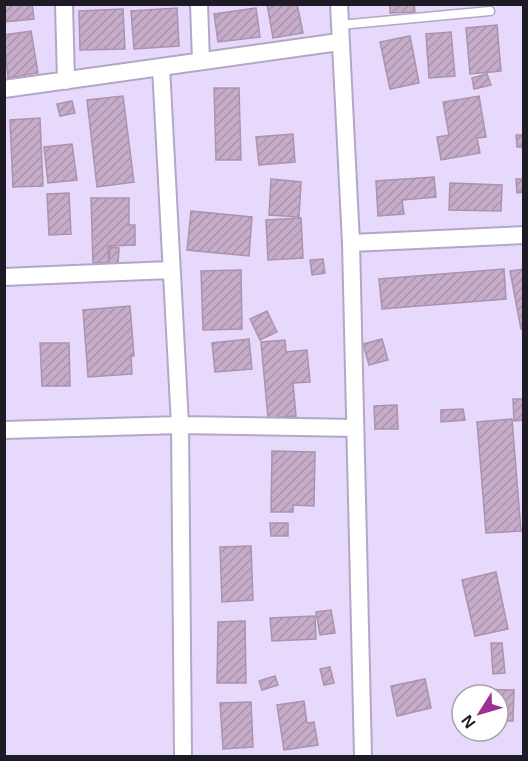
<svg xmlns="http://www.w3.org/2000/svg" width="528" height="761" font-family="Helvetica,sans-serif">
  <style>
    .building { fill: url(#building-hatch); stroke: #ab92ae; stroke-width: 1.5 }
    .lines { fill: none; stroke-linecap: round; stroke-linejoin: round }
    .service-casing { stroke: #b3a7c8; stroke-width: 11 }
    .minor-casing { stroke: #b3a7c8; stroke-width: 20 }
    .service { stroke: #fff; stroke-width: 8 }
    .minor { stroke: #fff; stroke-width: 16 }
  </style>
  <defs>
    <pattern id="building-hatch" width="6" height="6" patternUnits="userSpaceOnUse" patternTransform="scale(1.5)"><rect width="6" height="6" fill="#c7acca"/><path d="M-1 1l2-2M0 6l6-6M5 7l2-2" fill="none" stroke="#aa93ad"/></pattern>
  </defs>
  <rect width="100%" height="100%" fill="#e6d9fb"/>
  <path class="building" d="M4,4H32L34,19L4,22Z
    M267,4H297L303,33L273,38Z
    M390,4H414L415,12L390,13Z
    M177,8L179,46L134,49L131,11Z
    M256,8L260,37L218,42L214,14Z
    M123,9L125,49L80,50L79,11Z
    M497,25L501,71L470,74L466,28Z
    M31,31L38,73L8,78L4,35Z
    M451,32L455,76L429,78L426,34Z
    M410,36L419,83L390,89L380,42Z
    M487,74L491,85L474,89L472,78Z
    M214,88H239L241,160H216Z
    M123,96L134,182L97,187L87,100Z
    M479,96L486,137L477,138L480,153L441,160L437,137L449,135L443,102Z
    M72,101L75,113L60,116L57,104Z
    M40,118L43,186L13,187L10,120Z
    M293,134L295,162L259,165L256,137Z
    M516,135H524V147H517Z
    M72,144L77,180L48,183L44,147Z
    M434,177L436,197L402,200L404,214L378,216L376,181Z
    M271,179L301,182L299,217L269,215Z
    M516,179H524V192L517,193Z
    M450,183L502,185L501,211L449,210Z
    M69,193L71,234L49,235L47,194Z
    M91,198H129V225H135V245L108,246L109,263H93Z
    M191,211L252,217L249,256L187,250Z
    M301,218L303,258L268,260L266,220Z
    M110,247L119,248L118,264L109,263Z
    M323,259L325,273L312,275L310,260Z
    M504,269L506,299L382,309L379,279Z
    M524,269V329H521L510,271Z
    M241,270L242,329L203,330L201,271Z
    M130,306L134,356H131L132,374L88,377L83,310Z
    M267,311L277,332L260,340L250,319Z
    M249,339L252,369L215,372L212,343Z
    M382,339L388,360L369,365L363,344Z
    M285,340L286,352L307,350L310,382L293,383L296,416L268,418L261,342Z
    M40,343H69L70,386H42Z
    M513,399H523L524,420L514,421Z
    M397,405L398,429H375L374,406Z
    M463,409L465,420L441,422V410Z
    M512,419L521,531L486,533L477,422Z
    M272,451L315,452L314,506L293,505V512H271Z
    M270,523H288V536H271Z
    M251,546L253,600L222,602L220,547Z
    M496,572L508,629L475,636L462,580Z
    M331,610L335,633L320,635L316,612Z
    M315,616L316,639L272,641L270,618Z
    M245,621L246,683H217L218,622Z
    M491,643H502L505,673L493,674Z
    M330,667L334,683L324,685L320,669Z
    M275,676L278,685L262,690L259,681Z
    M425,679L431,708L397,716L391,686Z
    M474,689L514,690L513,721H498V695H474Z
    M304,701L307,723L314,722L318,745L284,750L277,705Z
    M251,702L253,747L223,749L220,703Z"/>
  <g class="lines">
    <g class="service-casing">
      <path id="service" d="M340,25L490,11"/>
    </g>
    <g class="minor-casing">
      <path id="minor" d="M64,4L66,81
        M199,4L201,61
        M339,4L351,243L363,756
        M161,67L180,425L355,428
        M4,89L339,42
        M351,243L524,235
        M4,277L170,270
        M4,430L180,425L183,756"/>
    </g>
    <use href="#service" class="service"/>
    <use href="#minor" class="minor"/>
  </g>
  <rect width="528" height="761" fill="none" stroke="#1e1a26" stroke-width="12"/>
  <g transform="translate(480 713) rotate(233)"><circle r="28" fill="#ffffff" stroke="#a5a3a8" stroke-width="1.5"/>
  <path d="M0-4.5L10 22L0 15L-10 22Z" fill="#9c3193"/>
  <text y="-9" font-size="16" font-weight="bold" text-anchor="middle" fill="#1e1a26">N</text>
  </g>
</svg>
